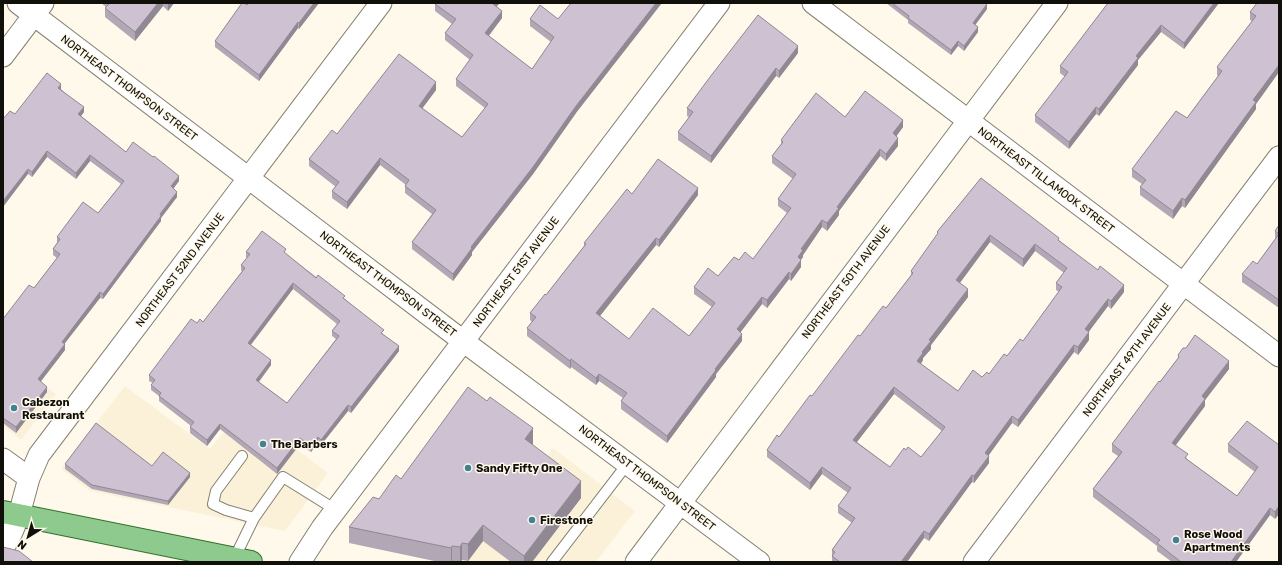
<svg xmlns="http://www.w3.org/2000/svg" width="1282" height="565" font-family="Rubik,sans-serif">
  <style>
    .built { fill: #faf1d8 }
    .lines { fill: none; stroke-linecap: round; stroke-linejoin: round }
    .lane-casing { stroke: #868171; stroke-width: 12 }
    .street-casing { stroke: #868171; stroke-width: 23 }
    .primary-casing { stroke: #32702d; stroke-width: 24 }
    .lane { stroke: #fff; stroke-width: 10 }
    .street { stroke: #fff; stroke-width: 21 }
    .primary { stroke: #8ec98d; stroke-width: 22 }
    .wall { fill: #b1a7b5; fill-rule: evenodd }
    .shaded-wall { fill: #908893 }
    .building { fill: #cec2d2; stroke: #908893; fill-rule: evenodd }
    .poi-dot { fill: #408194; stroke: #fef9eb; stroke-width: 1.5 }
    .labels { text-anchor: middle; dominant-baseline: central; stroke-width: 3; stroke-linejoin: round; paint-order: stroke }
    .street-label { font-size: 11px; fill: #110f09; stroke: #fef9eb }
    .poi-label { font-size: 11px; font-weight: bold; fill: #110f09; stroke: #fef9eb; text-anchor: start }
  </style>
  <rect width="100%" height="100%" fill="#fef9eb"/>
  <path class="built" d="M3,354L56,394L21,440L3,426Z
    M125,386L210,449L242,408L328,473L285,531L90,491L61,469Z
    M553,448L635,511L596,562H466Z"/>
  <g class="lines">
    <g class="lane-casing">
      <path id="lane" d="M242,456L216,491L213,504L226,510L254,518
        M234,559L254,518L283,477L336,510
        M552,562L628,463"/>
    </g>
    <g class="street-casing">
      <path id="street" d="M18,3L463,341L759,562
        M813,3L1279,356
        M3,56L43,3
        M3,459L29,478
        M3,549L12,532L19,515L29,478L39,455L381,3
        M300,562L322,528L719,3
        M636,562L1057,3
        M974,562L1279,157"/>
    </g>
    <g class="primary-casing">
      <path id="primary" d="M3,512L251,562"/>
    </g>
    <use href="#lane" class="lane"/>
    <use href="#street" class="street"/>
    <use href="#primary" class="primary"/>
  </g>
  <path class="wall" d="M101,3H174L168,11L163,6L135,41L105,17V8L106,7Z
    M319,3L299,29L298,28L259,81L215,47V41L247,5Z
    M499,3L496,7L502,18L489,36L532,69L551,42L530,26V19H558L576,113L533,174L472,252V255L453,281L412,249V242L432,214L405,193V186L406,185L380,165L347,209L332,198V191L336,187L309,166V159L337,134L436,90L422,108L462,137L485,108L456,86V79L470,60L445,40V33L452,24L435,11V4Z
    M886,3H986L987,9L975,25L978,32L964,51L958,46L951,55L908,23V20Z
    M1108,3H1219L1184,49L1161,32L1138,60V65L1099,116L1096,114L1069,149L1035,122V115L1065,77L1060,73V66Z
    M1279,3V72L1256,104V109L1185,208L1182,206L1173,219L1140,195V187L1142,184L1132,177V169L1187,118L1218,76L1217,75V67L1252,21L1250,20V12Z
    M798,53L779,78L776,76L711,163L678,140V132L689,117L687,116V108Z
    M61,89L84,112L81,116L126,152L179,181L173,188L177,197L161,218V221L103,299L100,298L64,344L65,350L41,381L47,392L16,433L3,423V319L34,288L57,258L53,255V249L57,243V237L98,213L121,184L90,161L76,179L47,157L32,177L28,174L15,114Z
    M845,117L903,127L896,136L898,146L886,161L880,156L839,211V215L827,231L822,227L803,255V257L801,259V267L791,281L789,279L767,308L762,304L740,332L742,341L716,374V377L667,443L621,409V401L623,398L599,381L596,385L571,367L570,369L527,336V328L532,322L530,320V313L546,295L584,246V243L632,194L698,195L659,247L656,245L600,316L629,339L689,336L712,307L694,294V287L718,276L739,260L753,259L787,213L778,206V199L793,179L772,163V156L781,144V140Z
    M981,178L1124,292L1111,309L1108,306L1088,332L1089,340L1078,355L1074,352L1018,427L1012,423L989,455V463L974,483L972,482L929,541L924,538L907,562H832V550L852,523L838,513V506L848,493L822,474L810,490L767,457V450L779,437L860,336L886,308L911,275V271L937,235V232ZM990,242L1023,267L1035,251L1064,273L1056,283V290L1059,292L1023,341L1007,356L989,374L958,391L921,364L923,360V358L931,349V345L968,297L960,283ZM894,394L942,431L921,457L906,450L890,467L857,442Z
    M1279,225V308L1242,282V274L1257,264L1275,239V231Z
    M246,252L286,254L345,299L384,335L399,351L351,413L348,411L321,445L318,442L311,452L300,444L277,474L220,429L207,446L190,433V427L191,426L159,401V396L151,390V385L153,383L149,381V375L197,323L203,322L242,271L241,270V265L247,258L246,257ZM293,289L337,324L332,331V336L336,339L287,403L259,382L271,365L251,345Z
    M1178,355L1229,369L1205,400V406L1176,445L1188,460L1237,496L1255,472L1228,452V444L1279,445V514L1275,519L1270,515L1236,562H1172L1157,551V546L1093,497V489L1118,456L1112,452V444L1178,358Z
    M533,445L581,498L532,562H511L483,541L468,561L462,560L461,562H439L349,543V527L401,479Z
    M65,464L152,466L190,477L168,505L92,489L65,469Z"/>
  <path class="shaded-wall" d="M158,3H163V6L135,41V32Z
    M168,3H174L168,11Z
    M314,3H319L299,29V23Z
    M494,3H499V4L493,11V4Z
    M656,3H662L576,113L533,174L472,252V255L453,281V274L471,247L576,106Z
    M1214,3H1219L1184,49V43Z
    M987,4V9L973,28V23Z
    M502,11V18L485,40V33Z
    M298,22V28L259,81V75Z
    M1161,25V32L1138,60V65L1099,116V109L1136,56Z
    M978,27V32L964,51V46Z
    M958,41V46L951,55V50Z
    M798,46V53L779,78V71Z
    M1279,65V72L1256,104V109L1185,208V200L1253,100Z
    M776,68V76L711,163V156Z
    M436,82V90L419,113V106Z
    M61,84V89L58,93V88Z
    M84,107V112L78,120V114Z
    M1096,107V114L1069,149V142Z
    M903,120V127L893,141V133Z
    M898,138V146L886,161V154Z
    M880,149V156L839,211V215L827,231V223L837,207Z
    M47,151V157L32,177V172Z
    M90,155V161L76,179V173Z
    M380,158V165L347,209V202Z
    M28,169V174L3,207V201Z
    M179,176V181L171,192V186Z
    M698,188V195L659,247V240Z
    M177,192V197L161,218V221L103,299V294L160,214Z
    M1182,198V206L1173,219V211Z
    M822,220V227L803,255V257L798,264V257L801,249Z
    M990,235V242L956,288V280Z
    M656,238V245L596,321V313Z
    M1035,244V251L1023,267V259Z
    M801,260V267L791,281V274Z
    M789,272V279L767,308V300Z
    M293,283V289L248,348V343Z
    M1124,285V292L1111,309V301Z
    M968,289V297L931,345V349L923,358V360L917,369V361L929,340Z
    M100,292V298L62,347V342Z
    M762,297V304L737,337V329Z
    M1108,299V306L1085,337V329Z
    M1089,332V340L1078,355V347Z
    M742,334V341L716,374V377L667,443V436L715,369Z
    M65,344V350L38,385V379Z
    M1074,345V352L1018,427V420Z
    M399,346V351L351,413V407Z
    M571,359V367L570,369V361Z
    M271,360V365L256,385V380Z
    M1229,361V369L1205,400V406L1172,450V443L1202,396Z
    M599,374V381L596,385V378Z
    M47,387V392L16,433V427Z
    M894,387V394L853,447V440Z
    M348,405V411L321,445V440Z
    M1012,416V423L985,460V453Z
    M220,424V429L207,446V440Z
    M533,428V445L525,456V439Z
    M318,437V442L311,452V446Z
    M300,438V444L277,474V468Z
    M989,456V463L974,483V476Z
    M822,467V474L810,490V483Z
    M190,473V477L168,505V501Z
    M972,475V482L929,541V534Z
    M581,481V498L532,562H524V556Z
    M1279,506V514L1275,519V512Z
    M1270,508V515L1236,562H1231Z
    M483,525V541L468,561V544Z
    M924,531V538L907,562H901Z
    M462,543V560L461,562H460V547Z
    M452,546V562H451V548Z"/>
  <path class="building" d="M110,3H158L135,32L105,8Z
    M242,3H244L247,5L249,3H314L299,23L298,22L259,75L215,41Z
    M436,3H494L493,4L502,11L485,33L532,69L554,37L530,19L540,5L558,19L571,3H656L576,106L533,167L471,247L472,248L453,274L412,242L436,210L405,186L409,180L380,158L347,202L332,191L339,182L309,159L332,130L337,134L399,54L436,82L419,106L462,137L488,104L456,79L473,55L445,33L456,19L435,4Z
    M892,3H986L987,4L973,23L978,27L964,46L958,41L951,50L908,18L909,16Z
    M1108,3H1214L1184,43L1161,25L1136,56L1138,58L1099,109L1096,107L1069,142L1035,115L1068,72L1060,66Z
    M1257,3H1279V65L1253,100L1256,102L1185,200L1182,198L1173,211L1140,187L1146,180L1132,169L1176,111L1187,118L1222,71L1217,67L1256,16L1250,12Z
    M758,15L798,46L779,71L776,68L711,156L678,132L693,112L687,108L710,77Z
    M47,73L61,84L58,88L84,107L78,114L126,152L133,142L153,157L154,156L179,176L171,186L177,192L160,214L161,216L103,294L100,292L62,342L65,344L38,379L47,387L16,427L3,418V319L29,285L34,288L60,254L53,249L60,239L57,237L83,202L98,213L124,181L90,155L76,173L47,151L32,172L28,169L3,201V119L10,111L15,114Z
    M865,91L903,120L893,133L898,138L886,154L880,149L837,207L839,208L827,223L822,220L801,249L803,250L798,257L801,260L791,274L789,272L767,300L762,297L737,329L742,334L715,369L716,370L667,436L621,401L627,393L599,374L596,378L571,359L570,361L527,328L536,317L530,313L545,294L546,295L586,244L584,243L627,189L632,194L658,159L698,188L659,240L656,238L596,313L629,339L653,308L689,336L715,303L694,287L708,268L718,276L734,257L739,260L745,252L753,259L791,208L778,199L796,174L772,156L783,142L781,140L816,93L845,117Z
    M981,178L1059,238L1058,240L1098,270L1100,266L1124,285L1111,301L1108,299L1085,329L1089,332L1078,347L1074,345L1018,420L1012,416L985,453L989,456L974,476L972,475L929,534L924,531L901,562H840L832,556L835,552L832,550L855,518L838,506L851,488L822,467L810,483L767,450L777,435L779,437L810,395L812,396L858,335L860,336L883,306L886,308L913,273L911,271L938,233L937,232ZM990,235L1023,259L1035,244L1067,268L1056,283L1062,287L1023,341L1020,339L1007,356L1004,354L989,374L987,372L982,377L973,370L958,391L917,361L923,353L922,352L931,341L929,340L968,289L956,280ZM894,387L945,427L921,457L908,447L906,450L904,448L890,467L853,440Z
    M1279,225V234L1275,231Z
    M262,231L286,249L284,252L316,278L318,275L345,296L343,298L384,330L381,333L399,346L351,407L348,405L321,440L318,437L311,446L300,438L277,468L220,424L207,440L190,427L194,422L159,396L161,393L151,385L155,380L149,375L191,319L197,323L200,319L203,322L245,268L241,265L250,254L246,252ZM293,283L340,321L332,331L339,336L287,403L256,380L271,360L248,343Z
    M1279,234V300L1242,274L1253,261L1257,264Z
    M1195,335L1229,361L1202,396L1205,399L1172,443L1188,454L1185,458L1237,496L1258,467L1228,444L1247,421L1279,445V506L1275,512L1270,508L1231,562H1181L1157,543L1160,540L1093,489L1122,452L1112,444L1159,381L1160,382L1179,357L1178,355L1183,348H1186Z
    M468,387L487,401L490,397L533,428L525,439L581,481L524,556L483,525L468,544L462,543L460,547L452,546L451,548L349,527L373,497L379,499L396,475L401,479Z
    M96,423L152,466L163,452L190,473L168,501L92,485L65,464Z
    M3,547L19,551L33,562H3Z"/>
  <g class="poi-dot">
    <circle cx="14" cy="408" r="4"/>
    <circle cx="263" cy="444" r="4"/>
    <circle cx="468" cy="468" r="4"/>
    <circle cx="532" cy="520" r="4"/>
    <circle cx="1176" cy="540" r="4"/>
  </g>
  <g class="labels">
    <g class="street-label">
      <text transform="translate(129 88) rotate(37)">NORTHEAST THOMPSON STREET</text>
      <text transform="translate(1046 180) rotate(37)">NORTHEAST TILLAMOOK STREET</text>
      <text transform="translate(180 270) rotate(-53)">NORTHEAST 52ND AVENUE</text>
      <text transform="translate(516 272) rotate(-53)">NORTHEAST 51ST AVENUE</text>
      <text transform="translate(846 282) rotate(-53)">NORTHEAST 50TH AVENUE</text>
      <text transform="translate(388 284) rotate(37)">NORTHEAST THOMPSON STREET</text>
      <text transform="translate(1127 360) rotate(-53)">NORTHEAST 49TH AVENUE</text>
      <text transform="translate(647 478) rotate(37)">NORTHEAST THOMPSON STREET</text>
    </g>
    <g class="poi-label">
      <text x="22" y="402">Cabezon<tspan x="22" dy="13">Restaurant</tspan></text>
      <text x="271" y="444">The Barbers</text>
      <text x="476" y="468">Sandy Fifty One</text>
      <text x="540" y="520">Firestone</text>
      <text x="1184" y="534">Rose Wood<tspan x="1184" dy="13">Apartments</tspan></text>
    </g>
  </g>
  <rect width="1282" height="565" fill="none" stroke="#110f09" stroke-width="8"/>
  <g transform="translate(28 537) rotate(217)" stroke="#fef9eb" stroke-width="3" paint-order="stroke">
  <path d="M0-3L7 15L0 10L-7 15Z" fill="#110f09"/>
  <text y="-6" font-size="11" font-weight="bold" text-anchor="middle" fill="#110f09">N</text>
  </g>
</svg>
